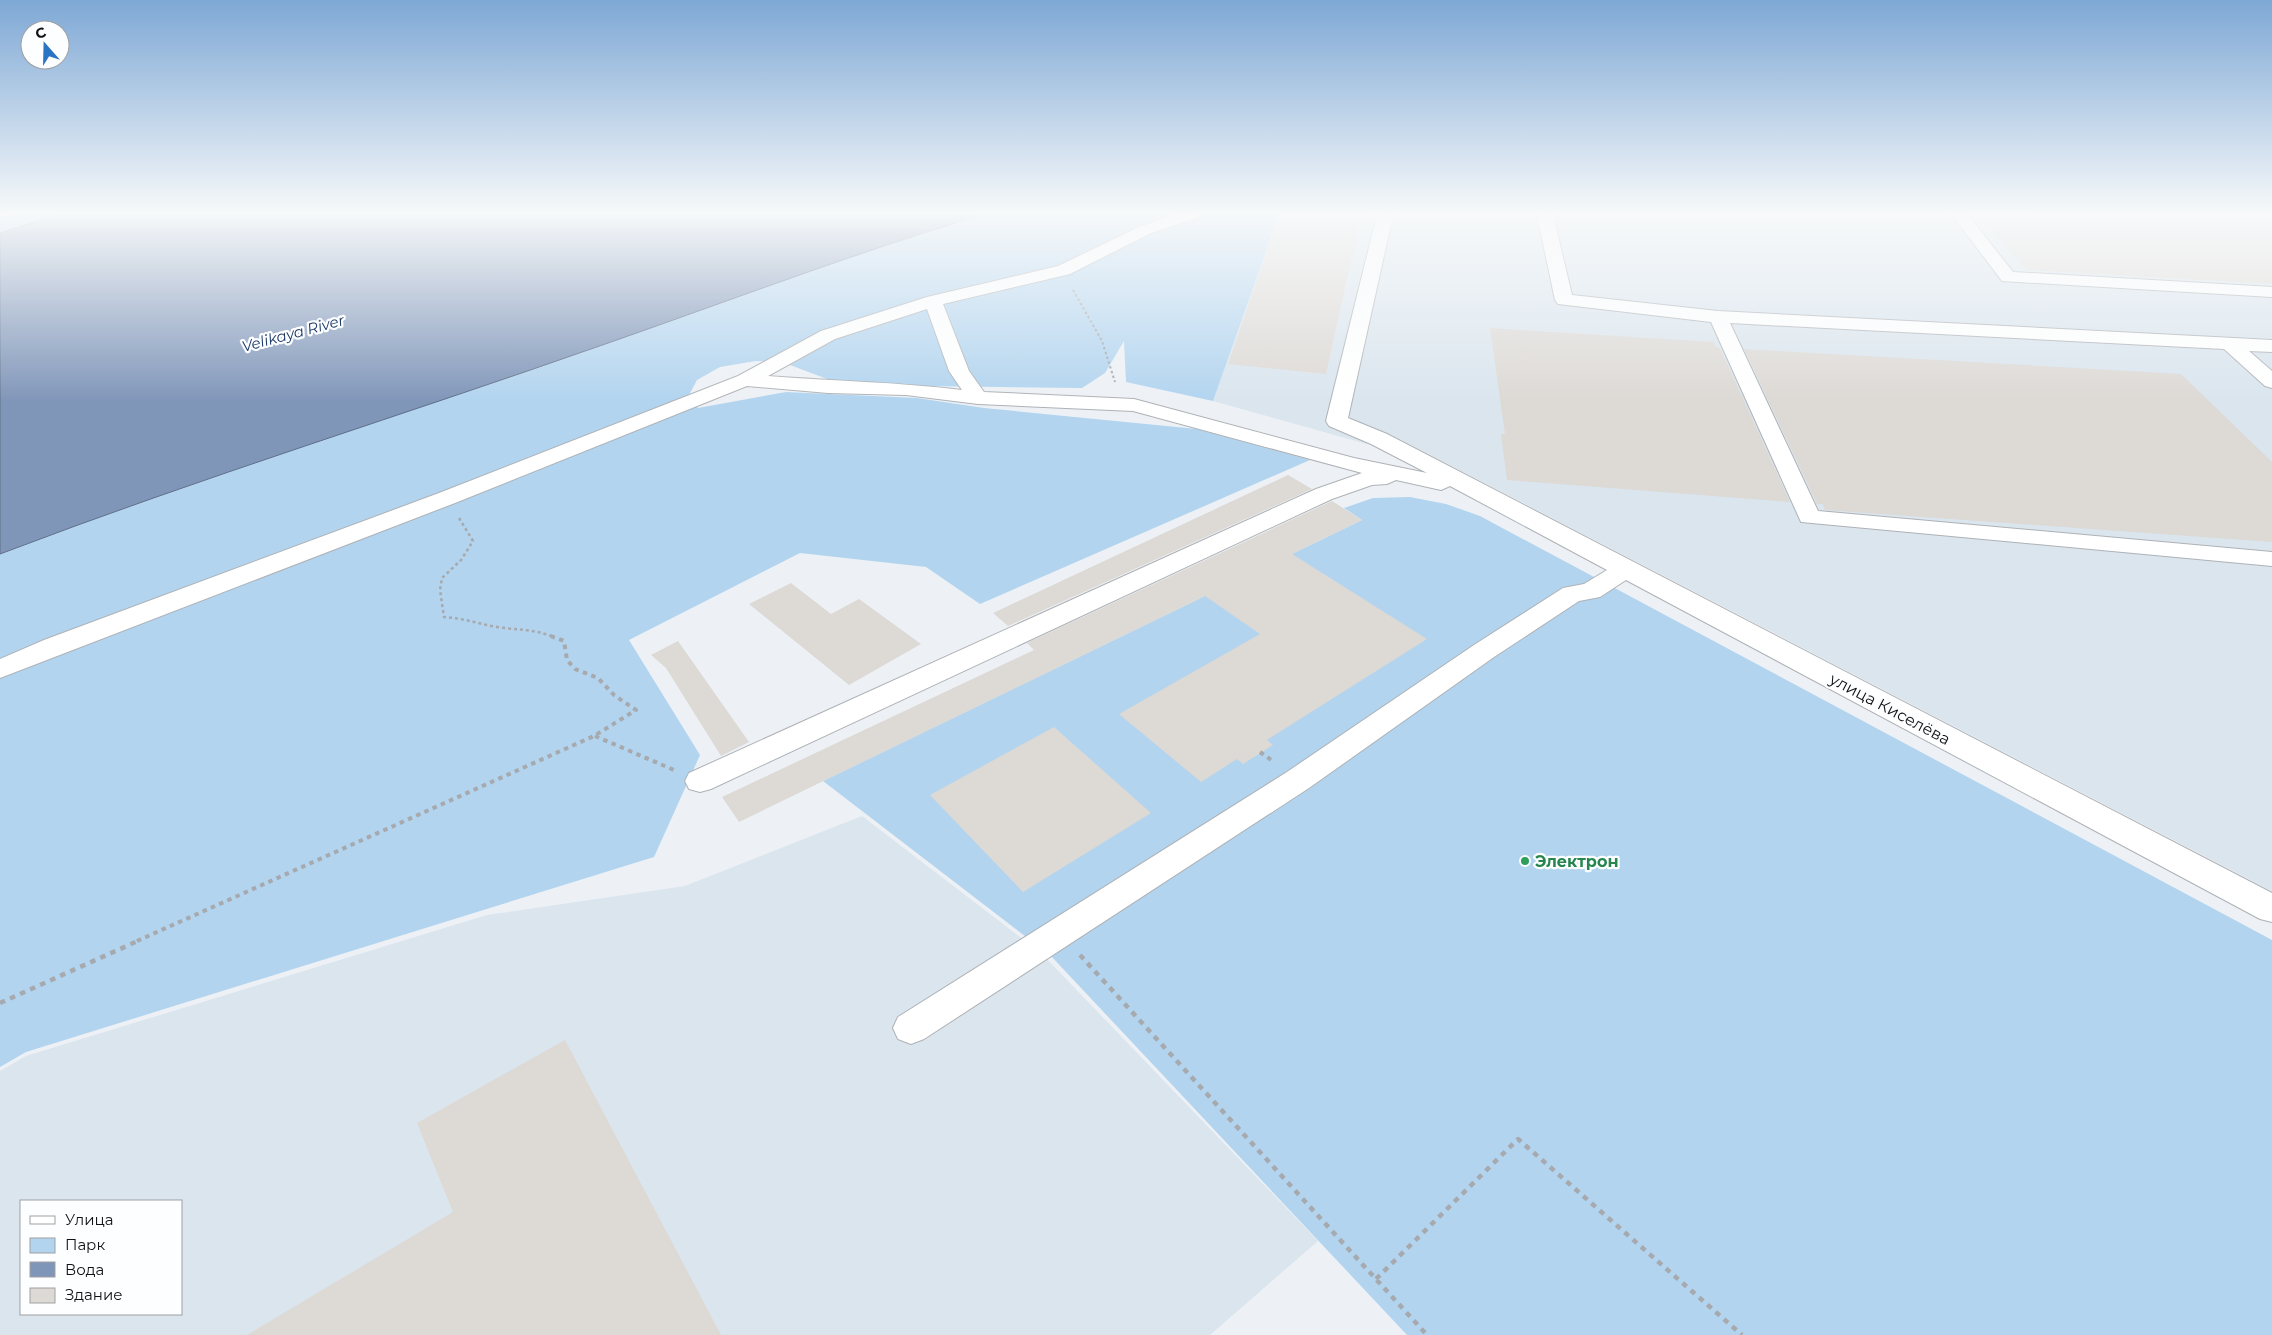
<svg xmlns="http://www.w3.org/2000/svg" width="2272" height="1335" font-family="Montserrat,sans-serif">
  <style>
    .built { fill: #dae5ee; fill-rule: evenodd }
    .green { fill: #b2d4ef }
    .water { fill: #8096b9; stroke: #5f6e88 }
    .building { fill: #ddd9d5 }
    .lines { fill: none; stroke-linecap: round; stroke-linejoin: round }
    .minor-casing { stroke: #aeb2b6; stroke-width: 2 }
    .path-far3 { stroke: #a6a9ad; stroke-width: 2; stroke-dasharray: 2.5 2.5; stroke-linecap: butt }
    .path-far2 { stroke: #a6a9ad; stroke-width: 2.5; stroke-dasharray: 3 3; stroke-linecap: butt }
    .path-far1 { stroke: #a6a9ad; stroke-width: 4; stroke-dasharray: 4.5 4.5; stroke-linecap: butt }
    .path { stroke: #a6a9ad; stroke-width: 4.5; stroke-dasharray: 5.5 5.5; stroke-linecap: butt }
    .minor { fill: #fff; fill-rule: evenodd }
    .leisure-dot { fill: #2e9e5b; stroke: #fdfeff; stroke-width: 2 }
    .labels { text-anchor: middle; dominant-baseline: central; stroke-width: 4.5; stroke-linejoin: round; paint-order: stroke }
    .far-water-label { font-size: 15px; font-style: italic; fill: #1b3866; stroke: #fdfeff }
    .street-label { font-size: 16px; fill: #111214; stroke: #fdfeff }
    .leisure-label { font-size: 16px; font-weight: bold; fill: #27864d; stroke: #fdfeff; text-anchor: start }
  </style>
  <rect width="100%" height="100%" fill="#edf1f5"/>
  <path class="built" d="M1279,215H2272V891L1390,434L1367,444L1213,401Z
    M862,816L1042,954L1318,1241L1210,1335H0V1071L26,1056L487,915L685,886ZM21,1201H181V1314H21Z"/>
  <path class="green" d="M10,215H56L0,233V218Z
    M980,215H1279L1213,401L1126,382L1124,341L1105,373L1082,388L843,385L782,362L756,361L720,367L697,380L689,395L698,408L786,392L917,398L984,408L1197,429L1310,460L980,604L926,567L800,553L629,640L700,755L654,857L26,1052L0,1067V554L127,505L611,342L822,266Z
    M1410,497L1446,504L1480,516L2272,940V1335H1407L1051,956L823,781L1362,520L1344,508L1373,498Z"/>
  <path class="water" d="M56,215H981C855,253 734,299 611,342C407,414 202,477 0,554V233Z"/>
  <path class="building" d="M1976,215L2272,216V284L2027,270Z
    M1278,218L1359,224L1326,374L1228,364Z
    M1490,328L1714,342L1716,347L1720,348L1790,502L1507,480L1501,434H1505Z
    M1744,349L2181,374L2272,462V542L1825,510L1823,504H1817Z
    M1288,475L1312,489L1008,626L993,613Z
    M1332,501L1362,520L1292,554L1427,639L1267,740L1273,745L1243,764L1237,759L1201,782L1119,714L1260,634L1205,596L739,822L722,797L1034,650L1027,643Z
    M791,583L831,614L859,599L921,644L849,685L749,604Z
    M678,641L749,742L721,756L666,668L651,655Z
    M1054,727L1151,813L1023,892L930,795Z
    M565,1040L721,1335H247L453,1212L417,1123Z"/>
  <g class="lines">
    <g class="minor-casing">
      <path id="minor" d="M1174,215H1198L1196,218L1151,233L1070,274L943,304L969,371L984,392L1134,399L1354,458L1427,473L1371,444L1329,426L1326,421L1377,215H1393L1348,418L1387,434L2272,893V922L2260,919L1626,580L1600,597L1579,601L1494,657L1309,788L924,1039L911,1044L898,1039L893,1028L898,1017L1287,772L1474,645L1563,588L1584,584L1607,570L1450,486L1441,490L1396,480L1387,484L1372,485L1332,499L711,789L700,792L689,789L685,781L689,773L1316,489L1362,473L1133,411L978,404L906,395L828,393L747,386L455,503L0,678V659L44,640L439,493L738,376L821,331L927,297L1058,266L1139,227ZM927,309L949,371L962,390C897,382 833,381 768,376L835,339Z
        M1537,215H1553L1572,295L1718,311L2272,340V352L2249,351L2272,371V388L2265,386L2224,349L1730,323L1818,511L2272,552V566L1801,522L1711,322L1558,304L1555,300Z
        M1952,215H1968L2013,272L2272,287V297L2002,281Z"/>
    </g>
    <path class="path-far3" d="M1073,290L1102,341L1115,382"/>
    <path class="path-far2" d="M459,518L473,541L461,560L442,578L440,590L444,617C463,618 479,624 497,627C516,630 533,629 551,636"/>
    <path class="path-far1" d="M595,736L674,770
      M1260,752L1274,762
      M137,941L594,736L636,710L614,695L598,678L575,669L567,660L564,641L548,635"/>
    <path class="path" d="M1080,955L1427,1335
      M0,1003L140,940
      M1376,1279L1518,1139L1742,1335"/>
    <use href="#minor" class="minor"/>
  </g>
  <linearGradient id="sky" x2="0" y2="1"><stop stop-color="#7ea8d5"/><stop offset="0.53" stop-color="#f7f9fa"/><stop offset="1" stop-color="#f7f9fa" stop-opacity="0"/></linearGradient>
  <rect width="2272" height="402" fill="url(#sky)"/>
  <circle class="leisure-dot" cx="1525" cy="861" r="5"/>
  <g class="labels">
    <g class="far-water-label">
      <text transform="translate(293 333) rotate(-15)">Velikaya River</text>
    </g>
    <g class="street-label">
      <text transform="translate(1890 709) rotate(28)">улица Киселёва</text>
    </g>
    <g class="leisure-label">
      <text x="1535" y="861">Электрон</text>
    </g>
  </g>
  <rect x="20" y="1200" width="162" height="115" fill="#fdfeff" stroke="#9fa0a1"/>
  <rect x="30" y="1216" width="25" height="8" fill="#ffffff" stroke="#9fa0a1"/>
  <text x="65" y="1225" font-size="15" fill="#111214">Улица</text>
  <rect x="30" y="1238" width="25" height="15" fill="#b2d4ef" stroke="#9fa0a1"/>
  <text x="65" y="1250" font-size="15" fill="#111214">Парк</text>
  <rect x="30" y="1262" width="25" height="15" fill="#8096b9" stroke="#9fa0a1"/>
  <text x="65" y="1275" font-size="15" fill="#111214">Вода</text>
  <rect x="30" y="1288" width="25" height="15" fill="#ddd9d5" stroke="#9fa0a1"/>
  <text x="65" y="1300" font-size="15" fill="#111214">Здание</text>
  <g transform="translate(45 45) rotate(340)"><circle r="24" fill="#fdfeff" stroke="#9fa0a1"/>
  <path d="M0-4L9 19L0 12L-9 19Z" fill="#2a74c4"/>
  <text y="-8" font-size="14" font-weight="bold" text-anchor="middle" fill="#111214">С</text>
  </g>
</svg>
